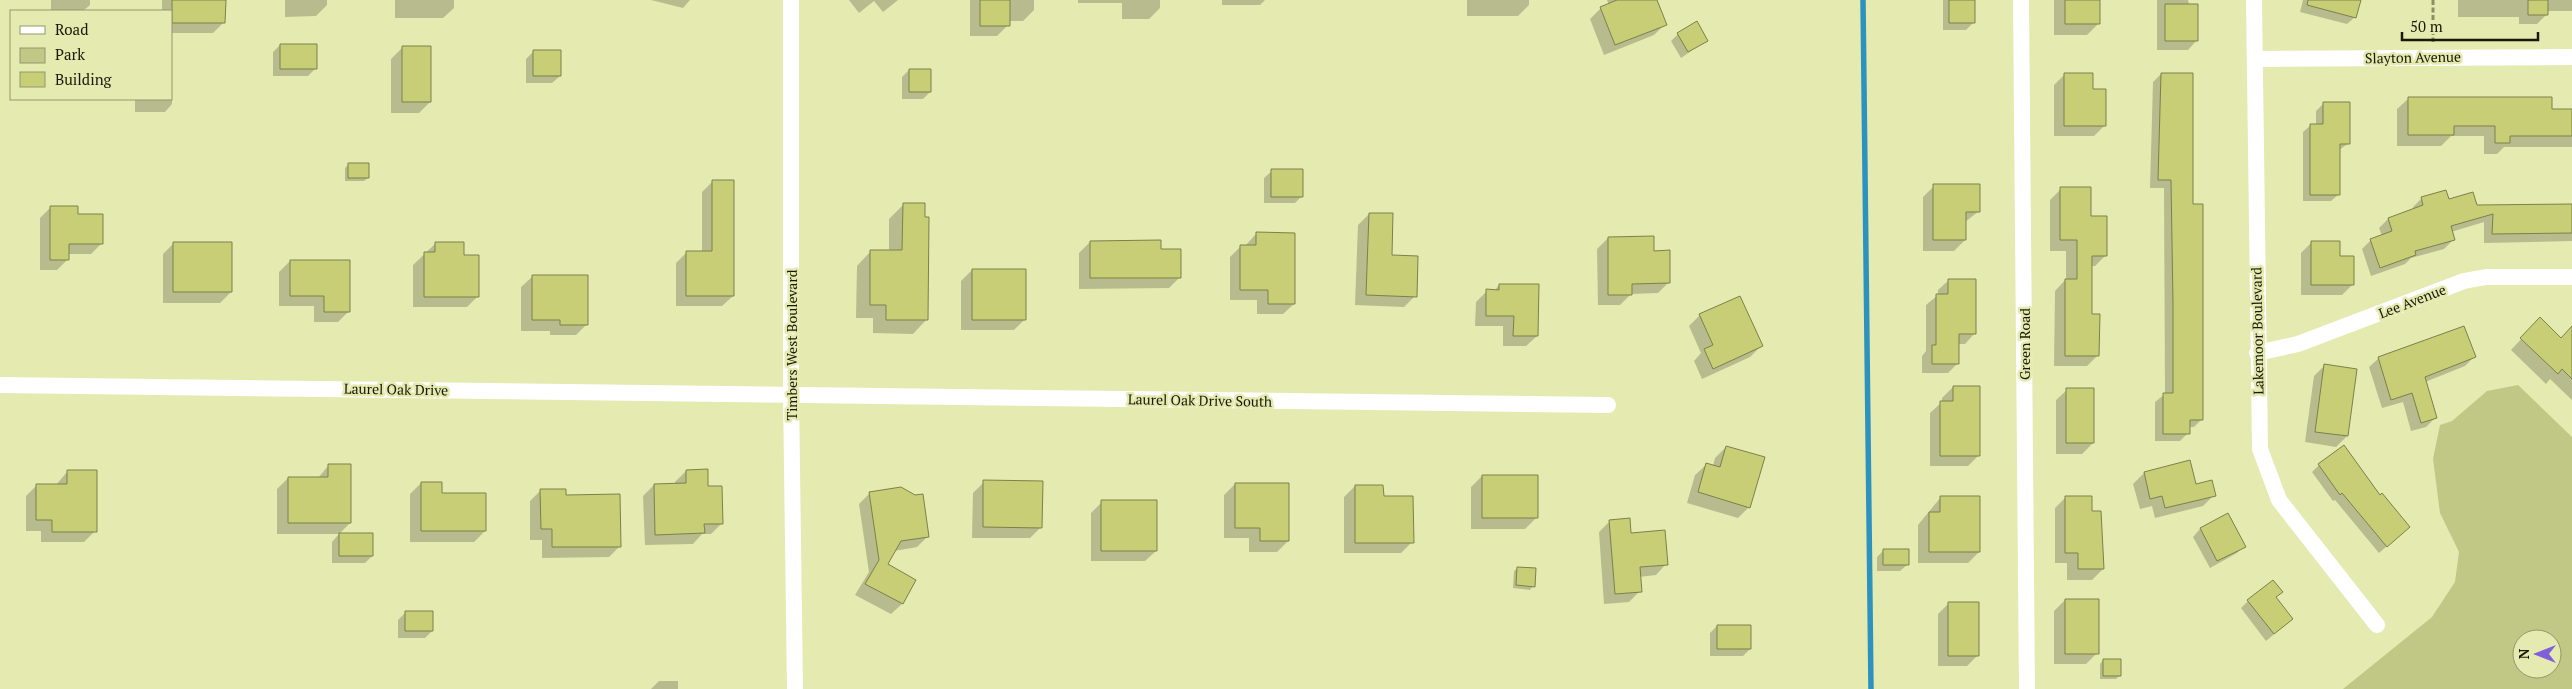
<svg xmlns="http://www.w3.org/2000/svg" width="2572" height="689" font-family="'PT Serif',serif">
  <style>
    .green { fill: #c1c784; fill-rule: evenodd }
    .shadow { fill: #0003 }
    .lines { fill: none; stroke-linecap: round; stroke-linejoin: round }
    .stream { stroke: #2e92bf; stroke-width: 5.5 }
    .building { fill: #c7ce76; stroke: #7c814b }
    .path { stroke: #8b8f66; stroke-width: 3; stroke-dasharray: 5 2.5; stroke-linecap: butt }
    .street { stroke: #fff; stroke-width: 16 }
    .labels { text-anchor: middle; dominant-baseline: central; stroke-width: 5; stroke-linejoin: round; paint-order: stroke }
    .street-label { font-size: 14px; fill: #181a05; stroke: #e5eab1 }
  </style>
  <rect width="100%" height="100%" fill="#e5eab1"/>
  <path class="green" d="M2518,385L2572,437V689H2343L2432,617L2455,582L2459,552L2440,513L2433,459L2440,425L2452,421L2487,391ZM2522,639H2552V669H2522Z"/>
  <path class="shadow" d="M51,0H90V5L83,11H51Z
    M162,0H224V22L213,33H171V11H162Z
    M285,0H327V5L316,16L285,17Z
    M395,0H454V8L443,18H395Z
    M651,0H690L683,8Z
    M849,0H898L883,12L874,1L859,13Z
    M970,0H1034V10L1023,21H1008V25L997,36H970Z
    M1078,0H1160V8L1149,19H1122V3H1078Z
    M1222,0H1265L1260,5H1222Z
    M1467,0H1529V5L1518,16H1467Z
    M1607,0H1655L1665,24L1654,35L1604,55L1590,19L1601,8L1609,5Z
    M1943,0H1974V22L1966,30H1943Z
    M2054,0H2098V24L2087,35H2054Z
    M2157,0H2188L2197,40L2188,50H2157Z
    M2303,0H2359L2355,17L2347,24L2300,12Z
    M2458,0H2572V11H2547V14L2537,24H2519V17H2458Z
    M1678,34L1707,40L1681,58L1671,41Z
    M280,45L316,68L308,76H273V52Z
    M402,48L430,102L419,113H391V59Z
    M534,51L560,76L552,83H526V59Z
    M909,70L930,92L923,99H902V77Z
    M2065,74L2092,90L2105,125L2094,136H2054V85Z
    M2161,74L2191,206L2202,419L2194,427H2188V433L2180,441H2155V402L2165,394L2164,188H2150L2153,82Z
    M172,78V104L165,112H135V99H171Z
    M2408,99L2572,111V147H2504L2497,154H2484V136H2451L2441,146H2397V109Z
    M2323,104L2349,143L2339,150V194L2331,201H2303V132L2311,125H2316V111Z
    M349,164L368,178L364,181H345V168Z
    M1272,171L1302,196L1295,203H1264V178Z
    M713,181L733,296L722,306H676V263L687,252H702V192Z
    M1934,186L1979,211L1965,222V240L1954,251H1923V197Z
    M2061,189L2090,217L2106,255L2095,266H2091L2090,316L2098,355L2087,366H2054L2055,291L2066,279V251H2050V200Z
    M2422,198L2448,200L2476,207L2572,206V241L2484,243V222L2451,232L2453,240L2444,249L2411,258L2405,264L2371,276L2362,249L2371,240L2382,236L2379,228L2388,219L2413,210V207Z
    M903,205L927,319L913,334L873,333V318H856L857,266L871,251L889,252V219Z
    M51,207L77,215L102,243L91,254H68V259L57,270H40V218Z
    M1369,214L1390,256L1415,296L1404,307L1355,305L1358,225Z
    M1256,234L1294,304L1283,314H1257V300H1230V257L1241,246H1245Z
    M1608,238L1653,252L1669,282L1658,293L1631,294L1620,305H1598L1597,249Z
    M1090,242L1159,251L1180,277L1169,288L1079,289V253Z
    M2312,242L2339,257L2353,284L2342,295H2301V253Z
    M174,243L231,292L220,303H163V254Z
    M436,243L462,257L478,296L467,307H413V265Z
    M290,261L349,311L338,322H314V306H279V272Z
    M972,270L1025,319L1014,330H961V281Z
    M532,277L587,324L576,335H550V331H521V287Z
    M1949,280L1975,333L1965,344H1958V363L1948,373H1922V356L1926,351V305L1938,295V290Z
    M1499,285L1537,336L1526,346H1503V326H1475L1476,302L1487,291H1494Z
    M1700,315L1761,346L1750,357L1702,379L1694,361L1701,353L1689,326Z
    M2540,319L2561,339L2572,331V400L2550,379L2546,384L2511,350Z
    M2475,356L2465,366L2425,382L2436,417L2426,427L2411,431L2403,402L2382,408L2369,367L2379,358Z
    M2325,365L2347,436L2336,447L2305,442L2314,376Z
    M1953,387L1979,455L1968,466H1930V413L1942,402V398Z
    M2067,390L2093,443L2082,454H2056V400Z
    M1726,447L1749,507L1738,518L1687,503L1695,475L1706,465L1713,466L1715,458Z
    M2190,461L2196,485L2214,495L2203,506L2155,518L2152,506L2140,509L2133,484L2144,473Z
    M329,465L350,523L339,534H277V489L288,478H318Z
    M2319,465L2401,534L2379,553L2335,500L2333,501L2312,472Z
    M686,471L707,487L722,523L711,534H702L693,544L645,545L643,496L654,485H675V482Z
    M67,472L95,531L84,542H41V531H26V496L37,485H56Z
    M1482,476L1536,518L1525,529H1471V487Z
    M984,482L1041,527L1030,538H972L973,493Z
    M421,483L441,494L485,531L474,542H410V494Z
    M1235,484L1288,541L1277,552H1249V538H1224V495Z
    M1355,486L1382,498L1412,542L1401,553H1344V497Z
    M541,490L565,496L620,546L609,557L542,558V540H530V501Z
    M870,493L928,536L917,547L894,551L886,565L915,580L902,604L891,614L855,595L869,572L859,504Z
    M1941,497L1979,552L1968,563H1918V525Z
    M2066,497L2091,513L2103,569L2092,580H2067V563H2055V508Z
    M1102,502L1156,551L1145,561H1091V513Z
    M2228,515L2244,546L2237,553L2210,568L2193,537L2200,529Z
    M1610,521L1666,564L1656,575L1639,577L1640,591L1629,602L1604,604L1599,532Z
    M339,534L372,556L365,563H332V542Z
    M1884,550L1908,564L1900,571H1877V557Z
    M1518,568L1533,586L1530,590L1513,588L1514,571Z
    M2281,592L2275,598L2292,619L2266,641L2241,608L2248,601Z
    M2065,600L2097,653L2086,664H2054V611Z
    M1949,603L1978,655L1967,666H1938V614Z
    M406,612L432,631L425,638H398V620Z
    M1717,626L1750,649L1743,656H1710V633Z
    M2103,660L2119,676L2116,679H2100V664Z
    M659,681H678V689H651Z"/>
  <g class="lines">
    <path class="stream" d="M1863,0L1871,689"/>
  </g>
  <path class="building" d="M172,0H226L225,23H172Z
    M980,0H1010V26H980Z
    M1617,0H1657L1667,25L1615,45L1600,7Z
    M1949,0H1975V23H1949Z
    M2065,0H2100V24H2065Z
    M2308,0H2361L2356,18L2307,5Z
    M2528,0H2548V15H2528Z
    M2165,4H2198V41H2165Z
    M1697,21L1708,41L1688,52L1677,33Z
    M280,44H317V69H280Z
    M402,46H431V102H402Z
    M533,50H561V76H533Z
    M909,69H931V92H909Z
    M2064,73H2093V89H2106V126H2064Z
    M2161,73H2193V204H2203V420H2190V434H2163V393H2173V304L2171,180H2158Z
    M2408,97H2552V109H2572V136H2510V143H2495V126H2454V135H2408Z
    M2323,102H2350V144H2340V195H2310V124H2323Z
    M348,163H369V178H348Z
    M1271,169H1303V197H1271Z
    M712,180H734V296H686V251H712Z
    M1933,184H1980V212H1966V240H1933Z
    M2060,187H2091V216H2107V256H2092V314H2100L2099,356H2065V279H2077V240H2060Z
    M2446,190L2449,199L2473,192L2477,205L2572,204V233L2492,234L2493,214L2451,226L2455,240L2415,251L2416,255L2380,268L2370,239L2392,231L2388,218L2423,205L2421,197Z
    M903,203H925V217H929L928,320H886V305H870V250H902Z
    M50,206H78V214H103V244H69V260H50Z
    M1369,213H1393L1392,255L1418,256L1417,297L1366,295Z
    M1256,232L1295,233V304H1268V290H1240V245H1256Z
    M1654,236V251L1670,250V283L1632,284V295H1608V237Z
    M1161,240V249H1181V278H1090V241Z
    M2311,241H2340V256H2354V285H2311Z
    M173,242H232V292H173Z
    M435,242H464V255H479V297H424V252H435Z
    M290,260H350V312H324V296H290Z
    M972,269H1026V320H972Z
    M532,275H588V325H560V320H532Z
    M1948,279H1976V334H1959V364H1932V345H1936V294H1948Z
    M1499,284H1539L1538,336H1513L1514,316H1486V289L1499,290Z
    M1740,296L1763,346L1713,369L1704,349L1713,345L1699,314Z
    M2540,317L2561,338L2572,326V379L2562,369L2558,374L2520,338Z
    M2464,326L2476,357L2425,377L2437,418L2421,423L2412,393L2391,400L2378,357Z
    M2324,364L2357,369L2348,436L2315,432Z
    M1953,386H1980V456H1940V401H1953Z
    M2066,388H2094V443H2066Z
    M2344,445L2380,495L2382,493L2410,527L2387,547L2342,493L2340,495L2318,464Z
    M1726,446L1765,457L1750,508L1698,492L1706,463L1720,467Z
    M2190,460L2196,484L2212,480L2216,496L2165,508L2162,496L2150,499L2144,472Z
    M328,464H351V523H288V477H328Z
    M708,469V486H722L723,524H704L705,533L655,535L654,484L686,483V470Z
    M67,470H97V532H52V520H36V484H67Z
    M1482,475H1538V518H1482Z
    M983,480L1043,481L1042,528L983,527Z
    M421,482H442V493H486V531H421Z
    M1235,483H1289V541H1260V528H1235Z
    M1355,485H1383L1384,496H1413L1414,543H1355Z
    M901,487L915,495L923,494L929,537L901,541L888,564L916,580L903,604L865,584L879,560L869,492Z
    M540,489H566V495L620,494L621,547H552V529H541Z
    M1940,496H1980V552H1929V512H1940Z
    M2065,496H2092V511H2101L2104,569H2078V553H2065Z
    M1101,500H1157V551H1101Z
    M2228,513L2246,547L2217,561L2200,528Z
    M1630,518L1631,533L1665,530L1668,565L1640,567L1642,592L1615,594L1609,520Z
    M339,533H373V556H339Z
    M1883,549H1909V565H1883Z
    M1517,567L1536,568L1535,587L1516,585Z
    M2273,580L2283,592L2276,597L2293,619L2274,634L2247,600Z
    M2065,599H2099V654H2065Z
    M1948,602H1979V656H1948Z
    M405,611H433V631H405Z
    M1717,625H1751V649H1717Z
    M2103,659H2121V676H2103Z"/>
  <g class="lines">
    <path class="path" d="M2433,0V42"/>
    <path class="street" d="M791,0V394L795,689
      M2021,0L2027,689
      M2254,0L2260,449L2279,500L2377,625
      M2255,59L2572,57
      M2257,353L2298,344L2464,281L2486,277H2572
      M0,385L1608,405"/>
  </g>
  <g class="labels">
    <g class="street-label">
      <text transform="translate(2413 57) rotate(-1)">Slayton Avenue</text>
      <text transform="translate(2412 301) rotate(-21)">Lee Avenue</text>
      <text transform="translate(2257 331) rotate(-91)">Lakemoor Boulevard</text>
      <text transform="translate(2024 344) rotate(-90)">Green Road</text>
      <text transform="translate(791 345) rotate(-90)">Timbers West Boulevard</text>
      <text transform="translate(396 389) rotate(1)">Laurel Oak Drive</text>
      <text transform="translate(1200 400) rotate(1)">Laurel Oak Drive South</text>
    </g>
  </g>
  <rect x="10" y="10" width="162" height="90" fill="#e5eab1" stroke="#93976c"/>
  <rect x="20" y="26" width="25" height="8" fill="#ffffff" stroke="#93976c"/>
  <text x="55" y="35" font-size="15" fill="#181a05">Road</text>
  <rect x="20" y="48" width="25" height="15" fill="#c1c784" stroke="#93976c"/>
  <text x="55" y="60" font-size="15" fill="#181a05">Park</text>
  <rect x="20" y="72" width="25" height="15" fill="#c7ce76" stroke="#93976c"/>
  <text x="55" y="85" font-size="15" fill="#181a05">Building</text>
  <g transform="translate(2537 654) rotate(270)"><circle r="24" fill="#e5eab1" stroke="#93976c"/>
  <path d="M0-4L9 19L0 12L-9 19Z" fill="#815fda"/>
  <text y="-8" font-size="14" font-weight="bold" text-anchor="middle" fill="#181a05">N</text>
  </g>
  <path d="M2402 32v8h136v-8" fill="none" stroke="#181a05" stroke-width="2.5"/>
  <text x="2410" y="32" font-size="15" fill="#181a05" stroke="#e5eab1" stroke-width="4" paint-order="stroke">50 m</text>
</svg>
